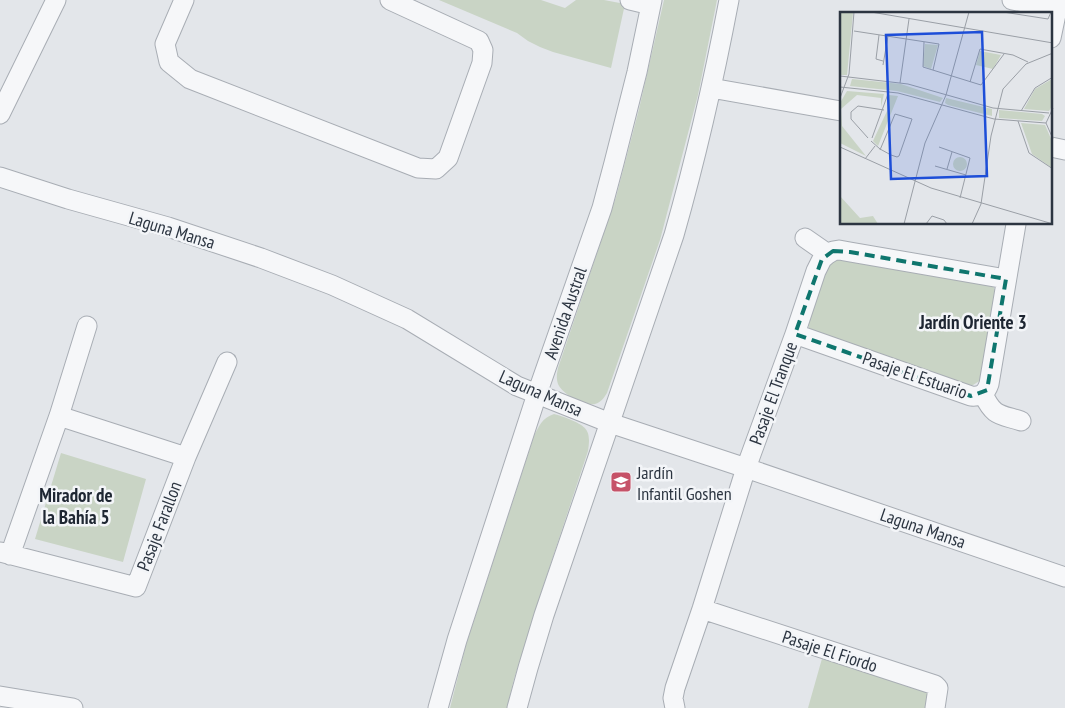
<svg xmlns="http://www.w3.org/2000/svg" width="1065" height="708" font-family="'PT Sans Narrow',sans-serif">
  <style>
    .green { fill: #c9d4c5 }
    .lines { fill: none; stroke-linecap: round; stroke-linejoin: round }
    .minor-casing { stroke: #a8adb4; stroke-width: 21 }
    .minor { stroke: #f6f7f9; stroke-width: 19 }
    .marked { fill: none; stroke: #0f766e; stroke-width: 4; stroke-dasharray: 10 6; stroke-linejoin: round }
    .labels { text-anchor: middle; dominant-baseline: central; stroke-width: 5; stroke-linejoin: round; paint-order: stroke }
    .street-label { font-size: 18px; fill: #2c3541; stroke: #f3f5f8 }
    .poi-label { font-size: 18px; fill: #2c3541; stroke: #f3f5f8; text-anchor: start }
    .neighbourhood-label { font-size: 19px; font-weight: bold; fill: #1e2632; stroke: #f3f5f8 }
    .inset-road { fill: none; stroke: #9a9fa6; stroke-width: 1 }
    .view { fill: #1d4ed8; fill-opacity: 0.15; stroke: #1d4ed8; stroke-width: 2.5 }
    .inset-edge { fill: none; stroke: #2c3541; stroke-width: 2.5 }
  </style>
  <rect width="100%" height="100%" fill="#e3e6ea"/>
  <path class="green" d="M439,0H541L565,8L576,0H604L625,4L611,68L553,52L540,47L528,41L517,33Z
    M664,0H717L698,95L660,240L607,393C604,398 601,402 595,404C584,406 562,394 558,384C556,378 557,373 558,368L616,197L639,109Z
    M847,258L989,284L993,286L996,292L981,380L973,385L968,386L813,334L809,328L808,320L827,265L835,259Z
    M554,414C559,415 564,417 569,419C588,427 591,431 588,451L543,587L514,679L507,708H450L466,645L534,436C539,426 542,418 554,414Z
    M61,453L146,479L123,562L35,539Z
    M823,655L929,690L928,708H808Z"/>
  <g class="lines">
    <g class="minor-casing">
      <path id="minor" d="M184,0L165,44L169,62L190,79L418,168L436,169L448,158L482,63L483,50L479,41L390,0
        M630,0L651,5
        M1012,0L1057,8
        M1051,38L1059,0
        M711,88L841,111
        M0,114L56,0
        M1051,147L1065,150
        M0,177L68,199L168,227L261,258L332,285L407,319L517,386L610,423L746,468L1065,577
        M805,238L828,254
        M795,334L971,396C982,397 986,393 989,384L1016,224
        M983,394C994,417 999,414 1021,421
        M59,416L186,457
        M0,552L136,587L186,457L227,362
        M10,555L59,416L87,326
        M702,609L935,685L938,688L935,708
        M0,696L73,708
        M438,708L457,640L537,394L602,208L614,163L637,72L652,0
        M517,708L528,668L544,615L674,235C696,158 714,79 729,0
        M675,708L673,698L675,688L702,609L746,468L795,334L816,271L822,259L828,254L833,251L839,250L850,252L1006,279"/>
    </g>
    <use href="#minor" class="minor"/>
  </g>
  <path class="marked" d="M833,251L850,252L1006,279L987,390L971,396L795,334L822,259Z"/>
  <defs>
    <g id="school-square" transform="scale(1.125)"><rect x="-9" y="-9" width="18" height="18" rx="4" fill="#c65268" stroke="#f3f5f8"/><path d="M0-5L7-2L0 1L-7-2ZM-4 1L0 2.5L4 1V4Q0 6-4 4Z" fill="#fff"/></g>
  </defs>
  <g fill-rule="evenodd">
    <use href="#school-square" x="621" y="482"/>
  </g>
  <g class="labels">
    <g class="street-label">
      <text transform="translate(172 230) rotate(17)">Laguna Mansa</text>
      <text transform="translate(565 313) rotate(-71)">Avenida Austral</text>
      <text transform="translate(915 375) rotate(19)">Pasaje El Estuario</text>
      <text transform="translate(541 393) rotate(24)">Laguna Mansa</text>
      <text transform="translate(773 393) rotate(-70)">Pasaje El Tranque</text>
      <text transform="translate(159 526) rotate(-69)">Pasaje Farallon</text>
      <text transform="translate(923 528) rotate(19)">Laguna Mansa</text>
      <text transform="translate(830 651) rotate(18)">Pasaje El Fiordo</text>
    </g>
    <g class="poi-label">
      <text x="637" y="472">Jardín<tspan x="637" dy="21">Infantil Goshen</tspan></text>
    </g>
    <g class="neighbourhood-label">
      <text x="973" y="322">Jardín Oriente 3</text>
      <text x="76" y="495">Mirador de<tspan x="76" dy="22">la Bahía 5</tspan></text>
    </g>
  </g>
  <g transform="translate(840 12)">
    <rect width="212" height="212" fill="#e3e6ea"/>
    <path d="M0,0L13,1L7,63H0ZM85,32L98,33L91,57L83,54ZM140,39L161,43L153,57L136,53ZM12,67L61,72L103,86L100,90L57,79L10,74ZM212,67V94L209,99L184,97L195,77ZM7,79L44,82L41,95V86L17,83L1,97L2,114L26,144L0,131V91ZM49,83L58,84L38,134L33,129L47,99ZM106,86L152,97V104L108,93L105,91ZM159,98L202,102L205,104L202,109L159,106ZM181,111L205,113L212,129V156L192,142ZM113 152a7 7 0 1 1 14 0a7 7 0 1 1-14 0ZM0,184L20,206L33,204L38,212H0Z" fill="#c9d4c5"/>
    <path class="inset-road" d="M31,0L213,31M163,0L208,7L211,0M14,19L99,32L93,58M39,23L36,47L43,49M84,30L83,55L141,73L164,42M43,53L48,24M0,64L68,72L153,96L209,101M130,70L140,37L173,43L188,50M60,71L69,7M0,75L58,81L154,107L206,111M0,86L9,62L14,0M213,96L206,111L213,127M181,99L195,76L213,65M178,109L189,141L213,157M28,126L11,107V100L18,94L44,98M32,126L49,79M31,129L40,137L51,143L57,145L59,144L72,107L55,102L40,138M0,135L91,176L213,212M99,135L130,146L120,186M25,147L35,134M95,154L126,163M107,157L112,140M64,212L85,131L106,83L129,0M86,212L92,204L104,208L107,212M132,212L141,192L151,124L163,77L186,52L213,41"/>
    <path class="view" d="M142,20L147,164L51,167L46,23Z"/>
    <rect width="212" height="212" class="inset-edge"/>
  </g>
</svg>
